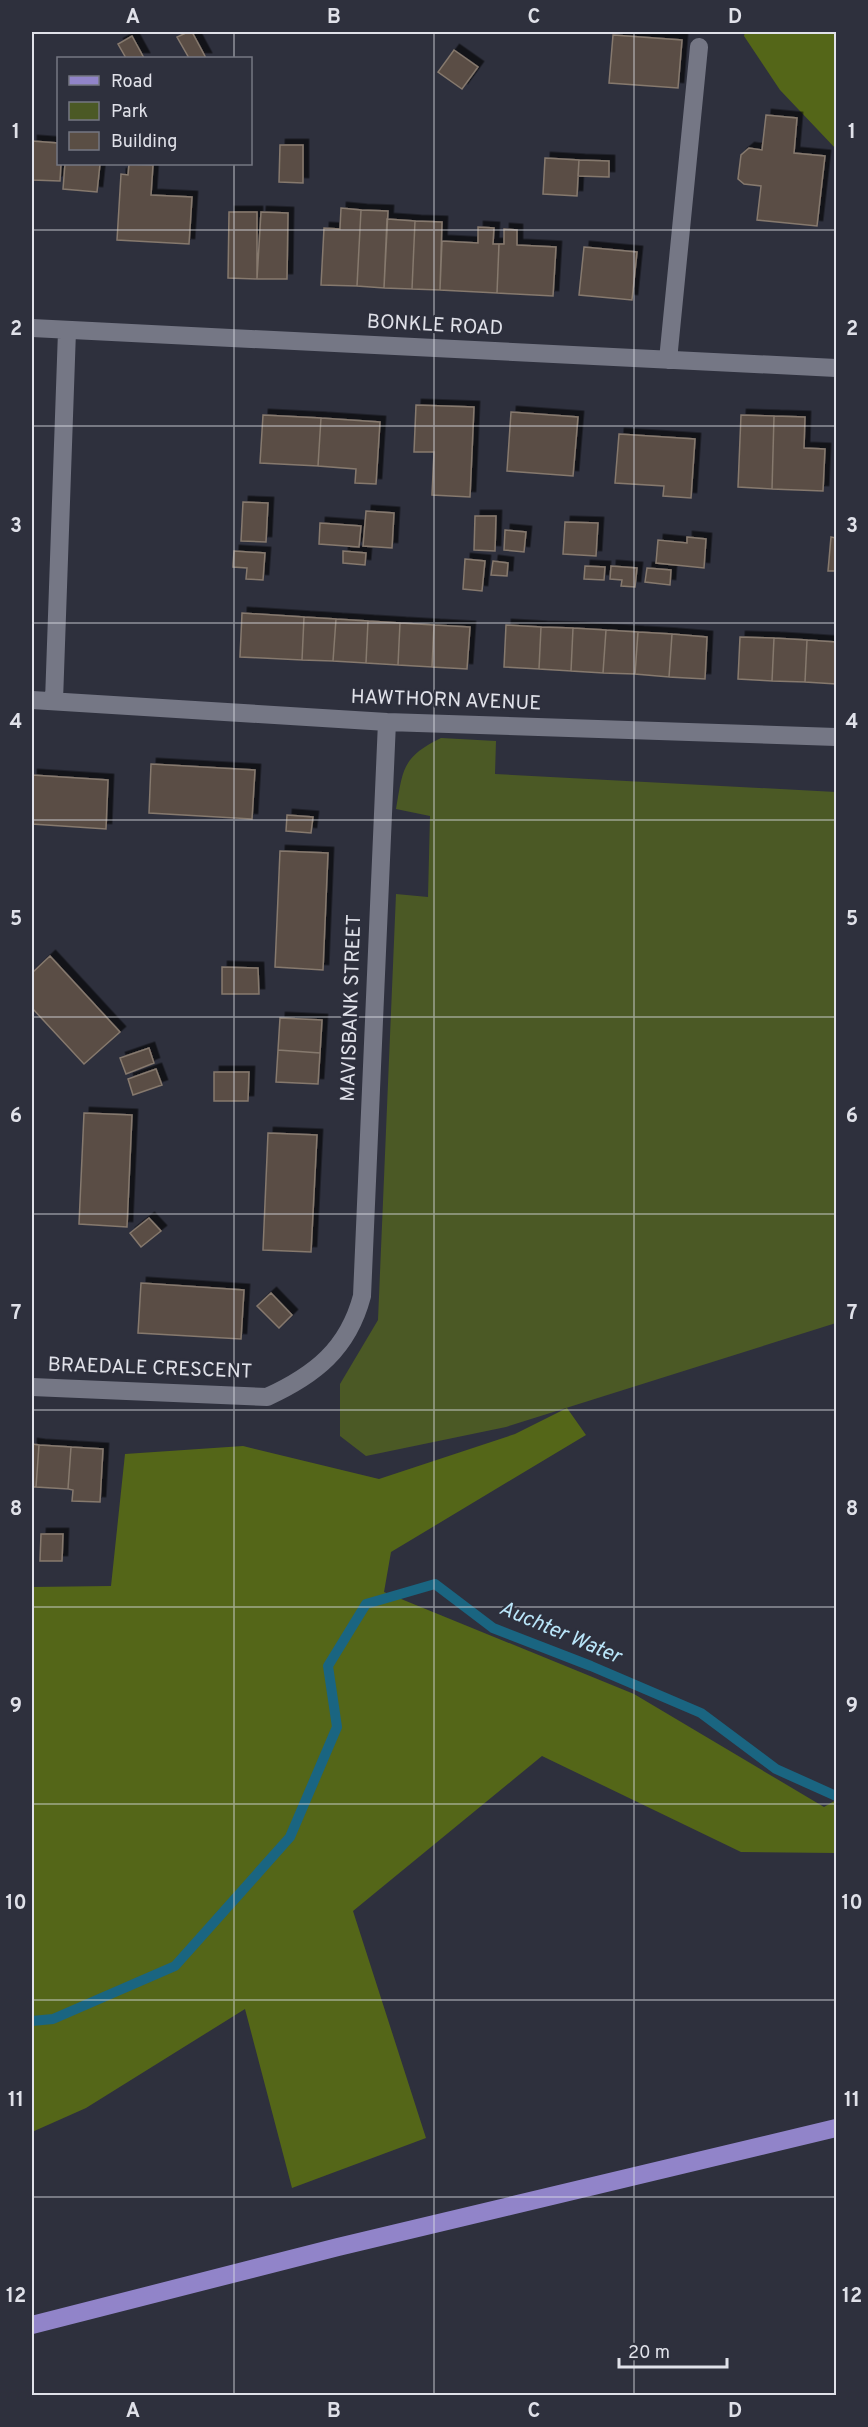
<svg xmlns="http://www.w3.org/2000/svg" width="868" height="2427" font-family="Overpass,sans-serif">
  <style>
    .green { fill: #4b5925 }
    .forest { fill: #546618 }
    .lines { fill: none; stroke-linecap: round; stroke-linejoin: round }
    .stream { stroke: #1a6581; stroke-width: 10 }
    .building { fill: #5a4e44; stroke: #86796e; stroke-width: 1.5; filter: url(#shadow) }
    .minor { stroke: #757785; stroke-width: 18 }
    .major { stroke: #9184c9; stroke-width: 18 }
    .grid { fill: none; stroke: #e0e1e9; stroke-width: 1.5; stroke-opacity: 0.55 }
    .labels { text-anchor: middle; dominant-baseline: central; stroke-width: 4.5; stroke-linejoin: round; paint-order: stroke }
    .street-label { font-size: 20px; fill: #e0e1e9; stroke: #2e303d }
    .water-label { font-size: 21px; font-style: italic; fill: #bae6fa; stroke: #2e303d }
    .neatline { fill: none; stroke: #e0e1e9; stroke-width: 2 }
    .grid-label { font-size: 20px; text-anchor: middle; font-weight: bold; fill: #e0e1e9 }
  </style>
  <defs>
    <filter id="shadow"><feDropShadow dx="5.5" dy="-5.5" stdDeviation="0" flood-color="#0009"/></filter>
  </defs>
  <rect width="100%" height="100%" fill="#2e303d"/>
  <path class="green" d="M441,738L496,741L495,774L836,792V1323L506,1427L366,1456L340,1436V1384L378,1320L396,894L428,897L430,816L396,809C403,769 402,757 441,738Z"/>
  <path class="forest" d="M745,32H836V149L780,90L744,36Z
    M567,1408L586,1435L391,1552L384,1592L634,1694L824,1807L836,1800V1853L741,1852L542,1756L353,1911L426,2138L292,2188L245,2009L86,2108L32,2132V1587L111,1586L125,1454L243,1446L379,1479L515,1434Z"/>
  <g class="lines">
    <path class="stream" d="M32,2021L53,2019L175,1966L290,1837L337,1727L328,1666L366,1604L435,1584L493,1628L591,1666L701,1713L776,1769L836,1796"/>
  </g>
  <path class="building" d="M188,32H192L206,58H189L177,37Z
    M613,35L682,40L678,88L609,83Z
    M132,36L144,58H126L118,44Z
    M454,50L478,67L462,89L438,72Z
    M766,115L797,118L794,153L825,156L817,226L757,220L761,186L744,184L738,179L741,155L749,148L762,150Z
    M32,141L58,143V164H61L60,181L32,180Z
    M280,145H303V183L279,182Z
    M545,158L579,160L577,196L543,194Z
    M579,160L609,161V177L578,176Z
    M65,164H100L97,192L63,189Z
    M129,164L153,165L151,195L192,197L189,244L117,240L121,174L128,175Z
    M341,208L361,210L357,286L321,285L324,228L340,229Z
    M361,210L388,211L384,288L357,286Z
    M229,212H257V279L228,278Z
    M261,212L288,213L287,279H257Z
    M387,219L415,221L412,289L384,288Z
    M415,221L442,222L440,290L412,289Z
    M478,227L494,228L493,244H499L497,293L440,290L442,241L478,243Z
    M504,229L517,230V245L556,247L553,296L497,293L499,244H504Z
    M584,247L637,252L632,300L579,295Z
    M416,405L474,407L470,497L432,495L434,452H414Z
    M511,412L578,417L573,476L507,471Z
    M263,415L321,418L318,466L260,463Z
    M741,415L774,416L772,489L738,487Z
    M774,416L805,417L804,448L825,449L823,491L772,489Z
    M321,418L380,422L376,484L355,483L356,469L318,466Z
    M619,434L695,439L691,498L663,496L664,486L615,483Z
    M243,502L268,503L266,542L241,541Z
    M366,511L394,513L392,548L363,546Z
    M475,516H496L495,551L474,550Z
    M565,522L598,523L596,556L563,554Z
    M320,523L361,526L359,547L319,544Z
    M505,530L526,532L524,552L504,550Z
    M687,537L706,539L704,568L656,563L658,540L687,543Z
    M831,537L836,538V571H828Z
    M234,551L265,553L263,580L246,579L247,568L233,567Z
    M343,551L366,553L365,565L343,563Z
    M465,559L485,561L482,591L463,589Z
    M493,561L508,563L507,576L491,575Z
    M585,566L605,567L604,580L584,579Z
    M611,566L637,568L635,587L621,586L622,580L610,579Z
    M647,568L671,570L670,585L645,582Z
    M242,613L304,617L302,660L240,657Z
    M304,617L336,619L333,661L302,660Z
    M336,619L368,621L366,663L333,661Z
    M368,621L400,623L398,665L366,663Z
    M400,623L434,625L432,667L398,665Z
    M434,625L470,627L467,669L432,667Z
    M506,625L541,627L539,669L504,667Z
    M541,627L573,628L571,671L539,669Z
    M573,628L606,630L603,673L571,671Z
    M606,630L638,632L635,674L603,673Z
    M638,632L672,634L669,677L635,674Z
    M672,634L707,637L705,679L669,677Z
    M740,637L774,638L772,681L738,679Z
    M774,638L807,640L805,682L772,681Z
    M807,640L836,642V684L805,682Z
    M151,764L255,770L252,819L149,813Z
    M32,775L108,780L106,829L32,824Z
    M287,815L313,817L311,833L286,831Z
    M280,851L328,853L323,970L275,967Z
    M50,956L120,1032L84,1064L32,1008V973Z
    M222,967L258,968L259,994H222Z
    M280,1018L322,1020L320,1053L278,1050Z
    M149,1048L154,1063L126,1074L120,1058Z
    M278,1050L320,1053L318,1084L276,1082Z
    M156,1069L162,1085L133,1095L128,1079Z
    M214,1072H249L248,1101H214Z
    M84,1113L132,1115L127,1227L79,1224Z
    M268,1133L317,1135L311,1252L263,1250Z
    M149,1218L161,1231L141,1247L130,1233Z
    M141,1283L244,1290L241,1339L138,1333Z
    M271,1293L292,1315L279,1328L257,1306Z
    M32,1444L39,1445L36,1487H32Z
    M39,1445L71,1447L68,1489L36,1487Z
    M71,1447L103,1449L100,1502L72,1501L73,1490L68,1489Z
    M41,1534H63L62,1561H40Z"/>
  <g class="lines">
    <path class="minor" d="M32,328L836,368
      M668,360L699,47
      M32,700L387,722L836,737
      M54,701L67,331
      M32,1387L267,1397C315,1375 348,1349 362,1296L387,722"/>
    <path class="major" d="M32,2325L338,2247L836,2128"/>
  </g>
  <path class="grid" d="M234,32V58M434,32V2396M634,32V2396M234,164V2396M32,230H836M32,426H836M32,623H836M32,820H836M32,1017H836M32,1214H836M32,1410H836M32,1607H836M32,1804H836M32,2000H836M32,2197H836"/>
  <g class="labels">
    <g class="street-label">
      <text transform="translate(435 326) rotate(3)">BONKLE ROAD</text>
      <text transform="translate(446 701) rotate(2)">HAWTHORN AVENUE</text>
      <text transform="translate(352 1008) rotate(-88)">MAVISBANK STREET</text>
      <text transform="translate(150 1369) rotate(2)">BRAEDALE CRESCENT</text>
    </g>
    <g class="water-label">
      <text transform="translate(560 1633) rotate(23)">Auchter Water</text>
    </g>
  </g>
  <rect width="868" height="2427" fill="none" stroke="#2e303d" stroke-width="66"/>
  <rect x="57" y="57" width="195" height="108" fill="#2e303d" stroke="#757782" stroke-width="1.5"/>
  <rect x="69" y="76" width="30" height="9" fill="#9184c9" stroke="#757782" stroke-width="1.5"/>
  <text x="111" y="87" font-size="18" fill="#e0e1e9">Road</text>
  <rect x="69" y="102" width="30" height="18" fill="#4b5925" stroke="#757782" stroke-width="1.5"/>
  <text x="111" y="117" font-size="18" fill="#e0e1e9">Park</text>
  <rect x="69" y="132" width="30" height="18" fill="#5a4e44" stroke="#757782" stroke-width="1.5"/>
  <text x="111" y="147" font-size="18" fill="#e0e1e9">Building</text>
  <path d="M619 2358v9h108v-9" fill="none" stroke="#e0e1e9" stroke-width="3"/>
  <text x="628" y="2358" font-size="18" fill="#e0e1e9" stroke="#2e303d" stroke-width="4.5" paint-order="stroke">20 m</text>
  <rect x="33" y="33" width="802" height="2361" class="neatline"/>
  <g class="grid-label">
    <text x="133" y="23">A</text>
    <text x="334" y="23">B</text>
    <text x="534" y="23">C</text>
    <text x="735" y="23">D</text>
    <text x="16" y="138">1</text>
    <text x="852" y="138">1</text>
    <text x="16" y="335">2</text>
    <text x="852" y="335">2</text>
    <text x="16" y="532">3</text>
    <text x="852" y="532">3</text>
    <text x="16" y="728">4</text>
    <text x="852" y="728">4</text>
    <text x="16" y="925">5</text>
    <text x="852" y="925">5</text>
    <text x="16" y="1122">6</text>
    <text x="852" y="1122">6</text>
    <text x="16" y="1319">7</text>
    <text x="852" y="1319">7</text>
    <text x="16" y="1515">8</text>
    <text x="852" y="1515">8</text>
    <text x="16" y="1712">9</text>
    <text x="852" y="1712">9</text>
    <text x="16" y="1909">10</text>
    <text x="852" y="1909">10</text>
    <text x="16" y="2106">11</text>
    <text x="852" y="2106">11</text>
    <text x="16" y="2302">12</text>
    <text x="852" y="2302">12</text>
    <text x="133" y="2417">A</text>
    <text x="334" y="2417">B</text>
    <text x="534" y="2417">C</text>
    <text x="735" y="2417">D</text>
  </g>
</svg>
